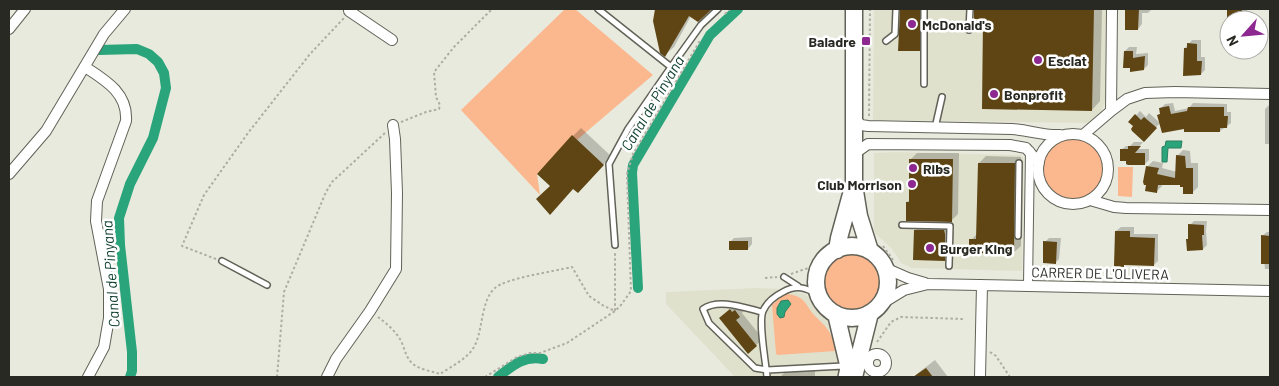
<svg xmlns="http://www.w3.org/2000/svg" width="1279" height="386" font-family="Barlow,sans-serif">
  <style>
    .built { fill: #e0e1cd }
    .green { fill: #fbb78e }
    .water { fill: #2aa47b; stroke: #2a7f61 }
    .shadow { fill: #0003 }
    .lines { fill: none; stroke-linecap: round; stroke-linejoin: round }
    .canal { stroke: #2aa47b; stroke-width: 10 }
    .building { fill: #5e4513 }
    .service-casing { stroke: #626258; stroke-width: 8 }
    .pedestrian-casing { stroke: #626258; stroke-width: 10 }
    .minor-casing { stroke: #626258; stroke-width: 12 }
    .primary-casing { stroke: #626258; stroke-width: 19 }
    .path { stroke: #adada4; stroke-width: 2; stroke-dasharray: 2.5 2.5; stroke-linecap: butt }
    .service { stroke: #fff; stroke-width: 5 }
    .pedestrian { stroke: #fff; stroke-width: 8 }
    .minor { stroke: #fff; stroke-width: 10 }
    .primary { stroke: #fff; stroke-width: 16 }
    .poi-dot { fill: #8c2890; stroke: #fff; stroke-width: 2 }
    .labels { text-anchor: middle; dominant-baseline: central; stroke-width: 5; stroke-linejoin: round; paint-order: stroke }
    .poi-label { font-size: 14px; font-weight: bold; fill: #292924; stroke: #fff; text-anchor: start }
    .street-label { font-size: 14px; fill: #292924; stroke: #fff }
    .water-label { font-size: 15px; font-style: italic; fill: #0f412f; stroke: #fff }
  </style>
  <rect width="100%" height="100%" fill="#e9eade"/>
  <path class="built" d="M874,9H1106L1105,101L1102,110L1100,115L1091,121L1086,123L873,120Z
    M895,152L1020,155L1023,157L1024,162L1022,271L912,268L901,263L892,249L875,233L874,228V153Z
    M757,288L781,289L805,294L813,301L834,327L843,377H735L666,304V292Z"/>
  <path class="green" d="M565,9H575L653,75L537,174L540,195L461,110Z
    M1043 169a30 30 0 1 1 60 0a30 30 0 1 1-60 0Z
    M1118,167H1133L1132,197L1118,196Z
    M823 282a30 30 0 1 1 60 0a30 30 0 1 1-60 0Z
    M787,294C805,296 805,304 814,315C827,328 833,332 835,351L777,355L776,353L772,305L783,295Z"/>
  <path class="water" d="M1166,141H1182L1181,148H1168L1167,162H1162V147L1165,146Z
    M788,300L791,304L785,312L784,317L780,318L777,314V308L781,301Z"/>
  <path class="shadow" d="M657,9H710L697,21L691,16L674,47L665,55L654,21Z
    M902,9H926V43L919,50H900Z
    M976,9H1102L1100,101L1092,110L984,18H975Z
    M1126,9H1152L1148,13H1142V24L1138,29H1127Z
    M1230,9H1247L1248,20H1229L1228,29L1229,10Z
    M1192,40H1201V57H1205V70L1201,74L1185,48Z
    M1129,47H1137L1136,54L1148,53V65L1144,69L1131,67L1125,51Z
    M1173,103L1175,111L1189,108L1193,103L1227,104V112H1231V123L1220,131L1185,127L1159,115L1161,113L1160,109L1165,104Z
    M1270,104V144H1265V109Z
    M1140,111L1146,117L1149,113L1160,123L1148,136L1130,122Z
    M581,128L611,156L586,184L573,188L551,186L573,136Z
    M1134,142H1143L1137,149H1149V160L1145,164L1121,150L1126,146H1130Z
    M1183,150L1190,151L1191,163H1198V187L1192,193L1181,184L1162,183V186L1156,192L1144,182L1148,166L1153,161L1163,163L1162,168L1177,172V156Z
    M917,153H959L958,214L951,221L907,202L910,200L911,159Z
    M986,156L1021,157V246L1013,253L971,240L978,233L979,163Z
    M1194,221H1207L1206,231L1207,245L1203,249L1189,238L1190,225Z
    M922,224H950L951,253L944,259L915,230Z
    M1121,227H1134V234H1158V261L1154,265L1125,263L1116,231Z
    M1267,232H1270V269H1265L1262,236Z
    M752,237V244L748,249L730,242L734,238Z
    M1049,238H1061L1059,259L1055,263L1045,242Z
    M737,304L745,309L742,313L763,339L756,345L727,312Z
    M935,360L948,377H914L918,373Z
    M815,369V377H780L787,370Z"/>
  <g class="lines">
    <path class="canal" d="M99,50L137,49L149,54L158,62L164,73L166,88L153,138L130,184L119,218L120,245L132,352V371L130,377
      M638,288L632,173L633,165L710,35L738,9
      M498,377C512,366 524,355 543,359"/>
  </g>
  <path class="building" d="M655,9H712L698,22L689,16L665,57L660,53L653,21Z
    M900,9H920V51H898Z
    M974,9H1094L1092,111L982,109L983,19H974Z
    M1125,9H1139L1138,30H1125Z
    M1227,10H1242L1243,20H1227Z
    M1187,43L1197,44V61H1202L1201,75L1183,76L1184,48H1187Z
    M1124,51H1133V58L1145,56L1144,70L1130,72V68H1123Z
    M1169,106L1171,114L1187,111L1188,107H1224V116H1228L1227,128H1220V132H1184V129L1162,133L1157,115L1160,114L1159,108Z
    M1135,114L1141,120L1144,117L1157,128L1144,142L1132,131L1131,129L1133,126L1128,122Z
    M572,135L604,165L578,193L573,189L550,215L536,199L550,186L537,174Z
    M1128,146H1141L1135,153H1145V165H1128L1126,164V161H1120V149H1128Z
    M1176,155L1185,156L1186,168H1193V194H1183V187H1180V185H1158L1157,193L1145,191L1146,185H1144L1143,182L1146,166L1159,168L1157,174L1175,178Z
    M909,159H953L952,222L906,221V202H909Z
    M978,163H1015L1014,254L969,253V239H976Z
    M1188,224L1204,225V235H1202L1203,250L1187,251L1186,239H1188Z
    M914,230H944L945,234V261L913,260Z
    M1115,231H1130V237L1155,238L1154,266L1124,265V267L1114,266Z
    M1261,235L1270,236V264H1261Z
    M729,241H748V250H729Z
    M1043,241L1057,242L1056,264L1043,263Z
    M730,309L732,312L735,310L740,317L736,320L757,346L748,354L719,318Z
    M926,368L933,377H913Z"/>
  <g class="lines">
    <g class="service-casing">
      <path id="service" d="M598,9L671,67
        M969,30L970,9
        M886,41L895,34L896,9
        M924,84V9
        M935,128L942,97
        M902,225L950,226L949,266
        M1018,236L1019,163
        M615,245L609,164L628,129L671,67L701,25L718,9
        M222,261L267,285
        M784,277L798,286
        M762,312C745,308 719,298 703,309L709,323L755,368L767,370L843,366L845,364
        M767,377C766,363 758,322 763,311C767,302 775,296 783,292C797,284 806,288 819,295
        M841,377L843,367"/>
    </g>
    <g class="pedestrian-casing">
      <path id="pedestrian" d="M1028,285L1030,151"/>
    </g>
    <g class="minor-casing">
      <path id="minor" d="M349,9V11L392,40
        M9,29L25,9
        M85,67C105,80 128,93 126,121L97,201L96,221L109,289V318L104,347L88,377
        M1111,111L1112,9
        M855,119L861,125L868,126L1012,129C1029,130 1044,136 1060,135
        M1038 169a35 35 0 1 1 70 0a35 35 0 1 1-70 0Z
        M1083,135L1111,111L1127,99L1145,93L1175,92L1270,94
        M854,154L868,144L1010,145L1026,148L1039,163
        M9,174L46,131L104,34L125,9
        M1090,200L1114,207L1126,208L1270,210
        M885,268L908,278L925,283
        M881,304L904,290L928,284L1270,291
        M868 363a9 9 0 1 1 18 0a9 9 0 1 1-18 0Z
        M327,377L336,359L370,311L396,269L397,193L395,139L393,125
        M980,377L982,285"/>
    </g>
    <g class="primary-casing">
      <path id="primary" d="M854,9V185L859,216L870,251
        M816 282a36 36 0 1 1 72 0a36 36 0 1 1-72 0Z
        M837,250L839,238L853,187
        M836,314L851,377
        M854,377L870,313"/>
    </g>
    <path class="path" d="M725,14L730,9
      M869,116L870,9
      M401,122L426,112L439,109L440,105L436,97L434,72L454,47L492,9
      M883,246L893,260
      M216,259L182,246L204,195L248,133L310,54L344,18
      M791,274L805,269L820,266
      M765,278L777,277
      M378,317C387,324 397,332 402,343C405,351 407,359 413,364C421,370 431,371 440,374C452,366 469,358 475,345C483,329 481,300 495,288C506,278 556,271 572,267L589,296L604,306L615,311V253
      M877,342L891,322L901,317L963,319
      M990,352L996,356L1010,377
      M277,377L284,292L326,192L332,182L385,133
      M485,377L517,357L530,353H540L567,343L615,311L621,305L631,291L627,174L633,154L701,39"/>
    <use href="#service" class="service"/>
    <use href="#pedestrian" class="pedestrian"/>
    <use href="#minor" class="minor"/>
    <use href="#primary" class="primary"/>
  </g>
  <g class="poi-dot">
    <circle cx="912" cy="24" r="5"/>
    <rect x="861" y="36" width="10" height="10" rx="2.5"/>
    <circle cx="1038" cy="60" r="5"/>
    <circle cx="994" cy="94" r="5"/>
    <circle cx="913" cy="168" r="5"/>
    <circle cx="912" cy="184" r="5"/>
    <circle cx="930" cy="248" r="5"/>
  </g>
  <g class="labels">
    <g class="poi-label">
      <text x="922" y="24">McDonald's</text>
      <text x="856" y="41" text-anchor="end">Baladre</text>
      <text x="1048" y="60">Esclat</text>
      <text x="1004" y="94">Bonprofit</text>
      <text x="923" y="168">Ribs</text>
      <text x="902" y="184" text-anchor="end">Club Morrison</text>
      <text x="940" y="248">Burger King</text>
    </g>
    <g class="street-label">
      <text transform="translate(1100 273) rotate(1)">CARRER DE L'OLIVERA</text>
    </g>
    <g class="water-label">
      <text transform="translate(652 103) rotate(-59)">Canal de Pinyana</text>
      <text transform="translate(110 274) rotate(-94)">Canal de Pinyana</text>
    </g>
  </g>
  <rect width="1279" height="386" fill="none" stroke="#292924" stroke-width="20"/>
  <g transform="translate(1244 35) rotate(243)"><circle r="24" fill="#ffffff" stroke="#a9a9a7"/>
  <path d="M0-4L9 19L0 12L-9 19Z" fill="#8c2890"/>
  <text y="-8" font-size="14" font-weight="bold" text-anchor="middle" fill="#292924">N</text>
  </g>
</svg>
